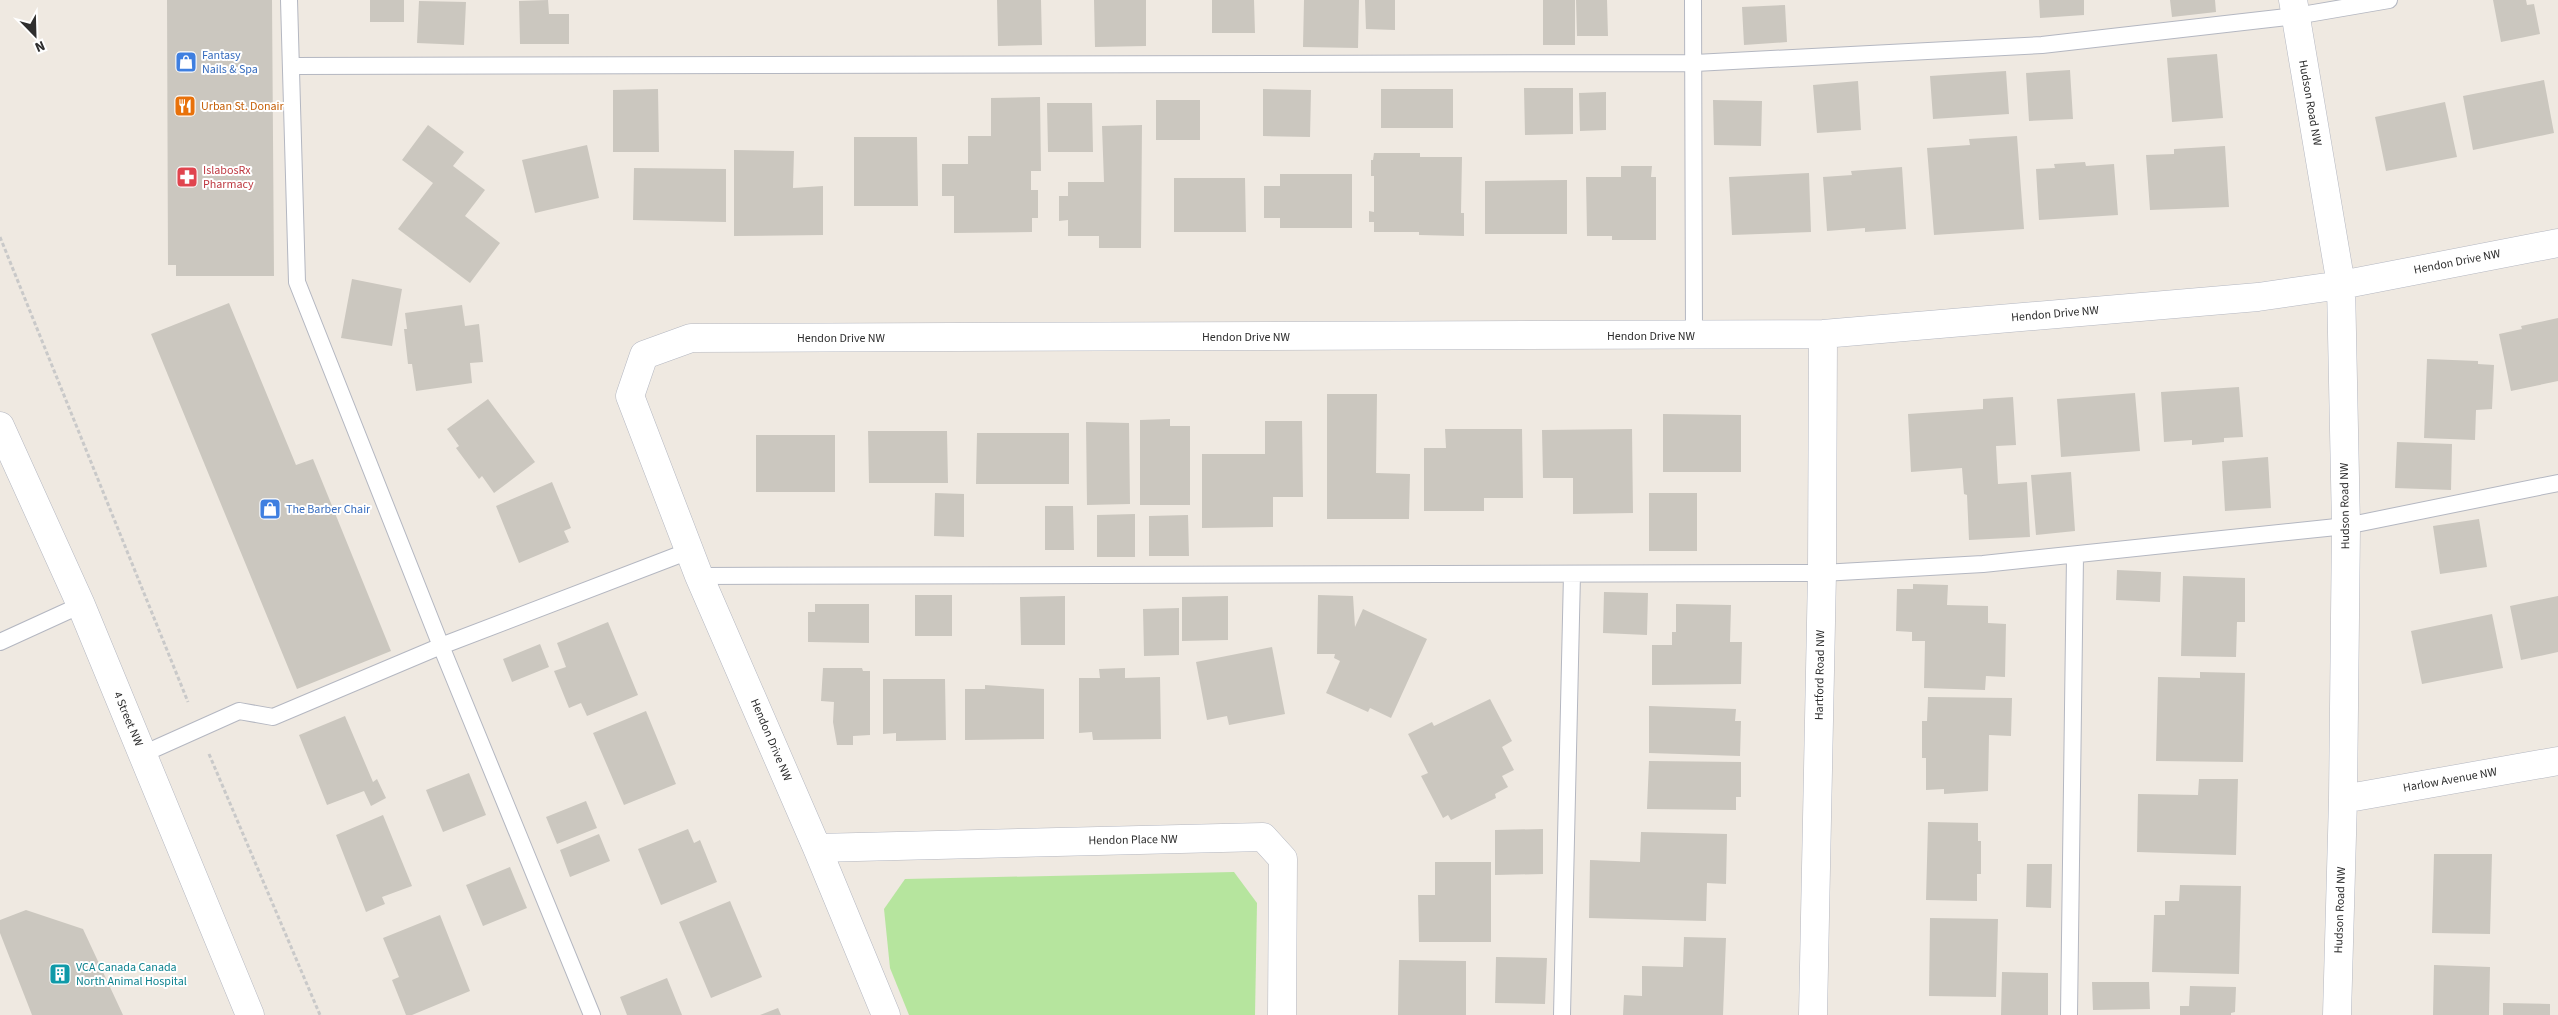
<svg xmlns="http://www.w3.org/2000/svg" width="2558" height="1015" font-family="'Source Sans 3',sans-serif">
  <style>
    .green { fill: #b6e59e }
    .building { fill: #cbc7bf }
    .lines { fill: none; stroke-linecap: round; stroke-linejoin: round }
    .service-casing { stroke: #b4b7c1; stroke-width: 18 }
    .minor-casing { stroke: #b4b7c1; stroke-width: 29 }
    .secondary-casing { stroke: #b4b7c1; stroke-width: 29 }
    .path { stroke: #c9c9c9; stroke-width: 3; stroke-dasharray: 4 2.5; stroke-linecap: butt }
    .service { stroke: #fff; stroke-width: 16 }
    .minor { stroke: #fff; stroke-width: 28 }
    .secondary { stroke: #fff; stroke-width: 28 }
    .labels { text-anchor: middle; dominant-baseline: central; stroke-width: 4; stroke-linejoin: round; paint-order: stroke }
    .shop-label { font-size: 12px; fill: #366cbe; stroke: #fff; text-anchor: start }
    .street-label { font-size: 12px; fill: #2e2e2e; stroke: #fff }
    .food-label { font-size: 12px; fill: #c56008; stroke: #fff; text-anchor: start }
    .health-label { font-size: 12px; fill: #be3a42; stroke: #fff; text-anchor: start }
    .culture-label { font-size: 12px; fill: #0d838f; stroke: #fff; text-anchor: start }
  </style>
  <rect width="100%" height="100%" fill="#efe9e1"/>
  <path class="green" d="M1234,872L1257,903L1255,1015H909L890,968L884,909L905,879Z"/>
  <path class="building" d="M167,0H272L274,276H176V265H168Z
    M370,0H404V22H370Z
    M548,0L549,14H569V44H520L519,1Z
    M997,0H1041L1042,45L998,46Z
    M1094,0H1146V46L1095,47Z
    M1212,0H1254L1255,33H1212Z
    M1304,0H1359L1358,48L1303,47Z
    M1365,0H1395V30L1366,29Z
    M1543,0H1575V45H1543Z
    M1576,0H1607L1608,36H1577Z
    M2039,0H2084V15L2040,18Z
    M2170,0H2215L2216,12L2172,17Z
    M2493,0H2526L2527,5L2534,4L2540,34L2501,42Z
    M419,1L466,2L464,45L417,43Z
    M1785,5L1787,42L1744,45L1742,7Z
    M2217,54L2223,118L2172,122L2167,58Z
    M2070,70L2073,119L2029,121L2026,73Z
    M2006,71L2009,114L1933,119L1930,76Z
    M2544,80L2554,133L2473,150L2463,96Z
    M1858,81L1861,130L1817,133L1813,85Z
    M1524,88H1573V134L1525,135Z
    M658,89L659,152H613V90Z
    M1263,89L1311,90L1310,137L1263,136Z
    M1381,89H1453V128H1381Z
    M1606,92V130L1580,131L1579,93Z
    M1040,97L1041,171H1031V190H1038V218H1032V232L954,233V196H942V164H968V136H991V98Z
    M1156,100H1200V140H1156Z
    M1713,100L1762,101L1761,146L1714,145Z
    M2445,102L2457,157L2386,171L2375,117Z
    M1047,103H1092L1093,152H1048Z
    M428,125L464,152L453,166L485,190L465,216L500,243L470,283L398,229L433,183L402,160Z
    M1142,125L1141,248H1099V236H1068V220L1059,221V196H1068V182H1104L1102,126Z
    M2017,136L2024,229L1934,235L1927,148L1970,145L1969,139Z
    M854,137H917L918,206H854Z
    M587,145L599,198L535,213L522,160Z
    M2225,146L2229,207L2150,210L2146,155L2174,154V149Z
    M734,150L794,151L793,188L823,186V235L734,236Z
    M1374,153H1420V157H1462L1461,213H1464V236L1419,235V232H1374V222H1369V211L1374,212V176H1371V160H1373Z
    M2085,162L2086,166L2114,164L2118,215L2039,220L2036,169L2055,168L2054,164Z
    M1621,166H1652L1651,177H1656V240H1612V236H1587L1586,177H1621Z
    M1902,167L1906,229L1865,232V228L1827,231L1823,177L1852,175L1851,171Z
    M634,168L726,169V222L633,220Z
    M1809,173L1811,232L1732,235L1729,177Z
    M1280,174H1352V228H1280V218H1264V186H1280Z
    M1174,178H1245L1246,232H1174Z
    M1567,180V234H1485V181Z
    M352,279L402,289L392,346L341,338Z
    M229,303L296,465L313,459L391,651L297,689L151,334Z
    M462,305L465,326L479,324L483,362L470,363L472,383L416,391L412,364H408L404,329H407L405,313Z
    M2558,318V381L2511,391L2499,334L2522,329L2521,326Z
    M2427,359L2478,361V364L2494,365L2492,409L2476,410L2475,440L2424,438Z
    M2239,387L2243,437L2224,438V442L2192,445V440L2164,442L2161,392Z
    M2135,393L2140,451L2061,457L2057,399Z
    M1327,394H1377L1376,473L1410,474L1409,519H1327Z
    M2013,397L2016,445L1996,446L1998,484L2027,482L2030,537L1969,540L1967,495L1964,494L1962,468L1911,472L1908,414L1983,409V399Z
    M488,399L535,462L494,493L482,476L479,479L456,448L459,446L447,429Z
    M1663,414L1741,415V472H1663Z
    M1170,419V426H1190V505H1140V420Z
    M1265,421H1302L1303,497H1273V527L1202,528V454H1265Z
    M1086,422L1129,423L1130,504L1087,505Z
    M1445,429H1522L1523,498H1484V511H1424V448H1446Z
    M1632,429L1633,513L1573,514V478H1543L1542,430Z
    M868,431H947L948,483H869Z
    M977,433H1069V484H976Z
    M756,435H835V492H756Z
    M2397,442L2452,444L2451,490L2395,488Z
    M2268,457L2271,508L2225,511L2222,461Z
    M2071,472L2075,531L2036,535L2031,475Z
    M552,482L571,528L564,531L569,542L519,563L496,506Z
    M935,493L964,494V537L934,536Z
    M1649,493H1697V551H1649Z
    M1045,506H1073L1074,550H1045Z
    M1135,514V557H1097V515Z
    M1188,515L1189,556H1149V516Z
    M2479,519L2487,567L2440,574L2433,526Z
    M2117,570L2161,572L2160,602L2116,600Z
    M2183,576L2245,578V622H2237L2236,657L2181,656Z
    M1913,584L1948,585L1947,605L1988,606V623L2006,624L2005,677L1986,676L1985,690L1924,688L1925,641H1912V632L1896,631L1897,589H1913Z
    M1604,592L1648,593L1647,635L1603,633Z
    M915,595H952V636H915Z
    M1318,595L1353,596L1355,627L1363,609L1427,639L1391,718L1370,708L1368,712L1326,693L1340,661L1334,658L1335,654H1317Z
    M1065,596V645H1021L1020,597Z
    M1228,596V640L1182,641V597Z
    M2558,596V652L2521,660L2510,606Z
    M815,604H869V643L808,642V612H815Z
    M1676,604L1731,605L1730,642H1742L1741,684L1652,685V645H1672V632H1676Z
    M1179,608V655L1144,656L1143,609Z
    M2492,614L2503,668L2422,684L2411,631Z
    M608,622L638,695L587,716L581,703L569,708L554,671L566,667L557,643Z
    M540,644L549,667L512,682L503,659Z
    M1272,647L1285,714L1229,725L1227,716L1207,720L1196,662Z
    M823,668H862L863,671H870V735L853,736V745H837L833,722L834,702L821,701Z
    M1125,668V678L1160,677L1161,739L1093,740L1092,732L1079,733V678H1100L1099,669Z
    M2200,672L2245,673L2243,762L2156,761L2158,677L2200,678Z
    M883,679H945L946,740L896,741V733L883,734Z
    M985,685L1044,689V739L965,740V689H985Z
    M1928,697L2012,698L2011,736L1989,735L1988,791L1944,794V789L1926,790V758H1922V721H1927Z
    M1490,699L1512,741L1502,747L1514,770L1502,776L1508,787L1495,794L1496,798L1451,820L1448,815L1443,818L1421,776L1428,773L1408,734L1432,722L1434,726Z
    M1649,706L1736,709L1735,721H1741L1740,756L1649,753Z
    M646,711L676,784L624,805L593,733Z
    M345,716L373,782L377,779L386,798L371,806L364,791L327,805L299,735Z
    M1649,761L1741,762V797H1736V810L1647,809Z
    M469,773L486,815L443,832L426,790Z
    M2199,779H2238L2236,855L2137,852L2138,794L2198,795Z
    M586,801L597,828L557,844L546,817Z
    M383,815L412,886L382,897L385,904L366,912L336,835Z
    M1928,822L1978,823V841H1981V874H1977V901L1926,900Z
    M688,829L694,843L700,840L717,882L661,905L638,849Z
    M1543,829V874L1495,875V830Z
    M1641,832L1727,834L1726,884L1707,883L1706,921L1589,918L1590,860L1640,862Z
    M599,834L610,861L570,877L560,850Z
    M2434,854H2492L2490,934L2432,933Z
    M1435,862H1491V942H1419L1418,895H1435Z
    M2027,864H2052L2051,908L2026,907Z
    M510,867L527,908L483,926L466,885Z
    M2180,885L2241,886L2239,974L2152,972L2154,915H2165V901H2179Z
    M730,901L762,977L711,998L679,922Z
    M26,910L83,929L123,1015H32L0,933V920Z
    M440,915L470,991L412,1015H406L392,980L399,977L383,938Z
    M1930,918L1998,919L1996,997L1929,996Z
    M1684,937L1726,938L1723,1015H1623L1624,995L1642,996V966L1683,967Z
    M1496,957L1547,958L1545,1004L1495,1003Z
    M1399,960L1466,961V1015H1398Z
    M2434,965L2490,967L2489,1015H2433Z
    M2002,972L2048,973V1015H2001Z
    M667,978L682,1015H627L620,997Z
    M2092,982H2149L2150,1009L2093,1010Z
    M2190,986L2236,987L2235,1012L2231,1013V1015H2180V1006H2189Z
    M2503,1003L2550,1004V1015H2503Z
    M778,1008L781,1015H760Z"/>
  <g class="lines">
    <g class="service-casing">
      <path id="service" d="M289,0L297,282L441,646L592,1015
        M1693,0L1694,336
        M292,66L1695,63L2042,45L2296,16L2389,0
        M699,576L1822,573L1983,564L2346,526L2558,483
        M0,642L81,605
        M143,754L239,711L273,717L441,646L689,551
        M1562,1015L1572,574
        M2069,1015L2075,556"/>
    </g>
    <g class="minor-casing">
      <path id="minor" d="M2293,0L2341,285L2346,526L2343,799L2337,1015
        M2343,799L2558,761
        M817,848L1263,837L1283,859L1282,1015
        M886,1015L817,848L699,576L630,396L644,355L691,338L1823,334L2258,297L2341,285L2558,243
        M1813,1015L1822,573L1823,334"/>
    </g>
    <g class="secondary-casing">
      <path id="secondary" d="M0,426L81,605L250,1015"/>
    </g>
    <path class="path" d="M0,237L188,702
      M209,754L320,1015"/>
    <use href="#service" class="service"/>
    <use href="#minor" class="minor"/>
    <use href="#secondary" class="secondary"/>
  </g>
  <defs>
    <g id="shop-square" transform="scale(1.125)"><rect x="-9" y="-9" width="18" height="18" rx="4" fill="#3f7fe0" stroke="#fff"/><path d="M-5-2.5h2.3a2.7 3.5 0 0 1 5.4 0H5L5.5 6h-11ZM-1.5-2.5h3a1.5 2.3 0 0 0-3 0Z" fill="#fff"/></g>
    <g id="restaurant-square" transform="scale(1.125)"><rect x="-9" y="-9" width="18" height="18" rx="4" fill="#e8710a" stroke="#fff"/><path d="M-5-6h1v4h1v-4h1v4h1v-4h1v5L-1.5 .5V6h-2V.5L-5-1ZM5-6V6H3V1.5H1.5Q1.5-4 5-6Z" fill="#fff"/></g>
    <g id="pharmacy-square" transform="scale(1.125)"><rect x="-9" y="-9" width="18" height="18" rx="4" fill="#e0444e" stroke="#fff"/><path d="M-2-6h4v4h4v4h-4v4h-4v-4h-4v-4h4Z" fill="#fff"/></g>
    <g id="building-square" transform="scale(1.125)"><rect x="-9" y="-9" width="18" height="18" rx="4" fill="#0f9aa8" stroke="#fff"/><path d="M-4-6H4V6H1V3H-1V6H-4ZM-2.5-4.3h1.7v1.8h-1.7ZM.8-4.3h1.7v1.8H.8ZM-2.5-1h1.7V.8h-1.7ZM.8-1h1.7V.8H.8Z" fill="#fff"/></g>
  </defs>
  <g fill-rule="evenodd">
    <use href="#shop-square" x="186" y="62"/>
    <use href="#restaurant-square" x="185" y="106"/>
    <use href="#pharmacy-square" x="187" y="177"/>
    <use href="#shop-square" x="270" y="509"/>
    <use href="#building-square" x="60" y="974"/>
  </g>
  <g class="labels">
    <g class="shop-label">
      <text x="202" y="55">Fantasy<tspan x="202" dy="14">Nails &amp; Spa</tspan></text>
      <text x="286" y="509">The Barber Chair</text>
    </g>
    <g class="street-label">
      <text transform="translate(2310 103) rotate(80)">Hudson Road NW</text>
      <text transform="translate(2457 262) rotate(-11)">Hendon Drive NW</text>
      <text transform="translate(2055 314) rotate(-5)">Hendon Drive NW</text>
      <text x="1651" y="336">Hendon Drive NW</text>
      <text x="1246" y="337">Hendon Drive NW</text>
      <text x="841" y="338">Hendon Drive NW</text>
      <text transform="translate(2345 506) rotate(-91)">Hudson Road NW</text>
      <text transform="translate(1820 675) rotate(-89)">Hartford Road NW</text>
      <text transform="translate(128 719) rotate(67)">4 Street NW</text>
      <text transform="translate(771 740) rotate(67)">Hendon Drive NW</text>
      <text transform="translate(2450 780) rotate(-10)">Harlow Avenue NW</text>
      <text transform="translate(1133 840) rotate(-1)">Hendon Place NW</text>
      <text transform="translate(2340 910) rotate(-88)">Hudson Road NW</text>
    </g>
    <g class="food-label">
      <text x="201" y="106">Urban St. Donair</text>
    </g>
    <g class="health-label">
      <text x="203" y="170">IslabosRx<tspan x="203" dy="14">Pharmacy</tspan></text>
    </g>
    <g class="culture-label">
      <text x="76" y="967">VCA Canada Canada<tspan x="76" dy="14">North Animal Hospital</tspan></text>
    </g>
  </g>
  <g transform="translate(35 35) rotate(157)" stroke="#ffffff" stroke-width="4" paint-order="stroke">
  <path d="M0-4L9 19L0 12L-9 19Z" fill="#2e2e2e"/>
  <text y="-8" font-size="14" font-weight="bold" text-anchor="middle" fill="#2e2e2e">N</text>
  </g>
</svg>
